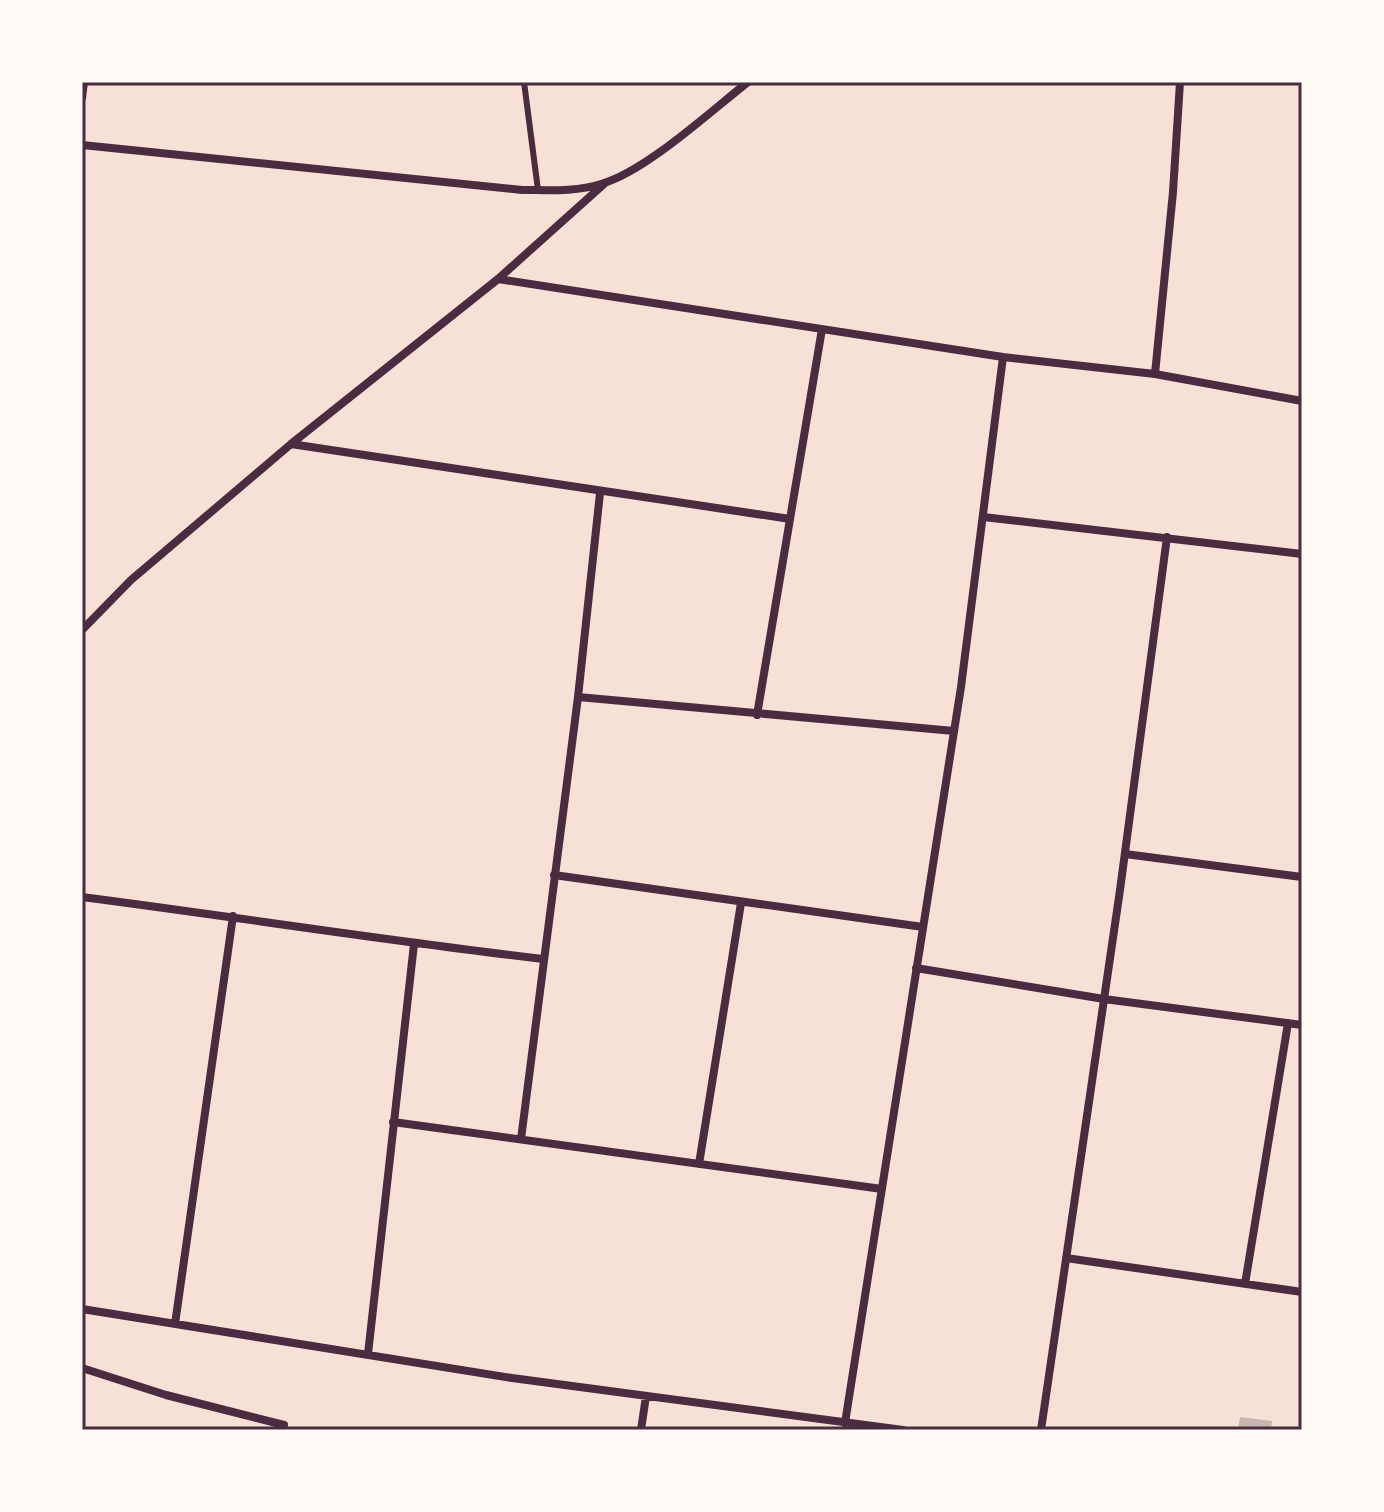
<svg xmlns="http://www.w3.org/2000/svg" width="1384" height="1512" font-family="'Work Sans',sans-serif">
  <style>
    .building { fill: #ccb4b1 }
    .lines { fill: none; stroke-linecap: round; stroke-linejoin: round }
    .service { stroke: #4a2c40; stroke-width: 6 }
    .minor { stroke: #4a2c40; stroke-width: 8 }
    .neatline { fill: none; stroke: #4a2c40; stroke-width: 3 }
  </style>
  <rect width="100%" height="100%" fill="#f7e1d7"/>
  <path class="building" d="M1240,1417L1272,1421L1271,1430H1238Z"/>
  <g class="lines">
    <path class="service" d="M524,82L538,190"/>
    <path class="minor" d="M82,98L84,82
      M82,145L522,190C548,190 576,192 601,184C645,172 711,111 748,82
      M498,279L1003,357L1155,374L1302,401
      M1155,374L1173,192L1180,82
      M291,444L790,519
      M983,517L1302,554
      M82,630L131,580L291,444L498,279L604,184
      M578,697L954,731
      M757,715L822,329
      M1125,854L1302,877
      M554,875L923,927
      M82,897C236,917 389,941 543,959
      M916,968L1104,999L1302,1025
      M393,1122L882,1189
      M521,1139L578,697L600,493
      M699,1164L741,903
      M1066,1258L1302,1292
      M1245,1284L1288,1023
      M82,1309L512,1378L903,1430
      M175,1324L233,916
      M368,1354L414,944
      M82,1368L166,1395L284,1425
      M845,1423L961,687L1003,357
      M641,1430L646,1396
      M1041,1430L1120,890L1167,537"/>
  </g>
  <rect width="1384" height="1512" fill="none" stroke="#fffaf5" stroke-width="168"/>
  <rect x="84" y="84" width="1216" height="1344" class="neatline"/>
</svg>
